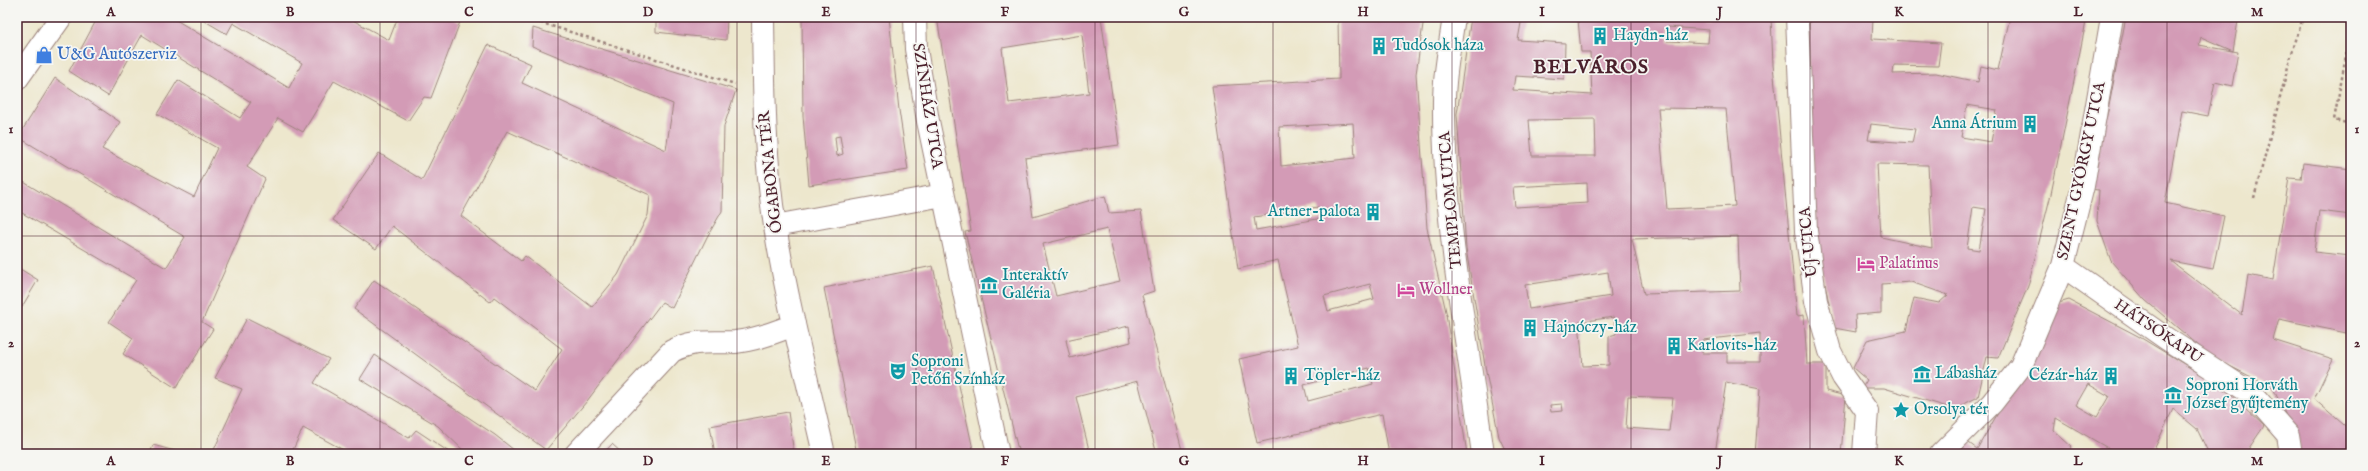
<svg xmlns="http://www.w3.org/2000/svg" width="2368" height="471" font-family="'IM FELL English',serif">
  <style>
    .building { fill: #d39bb6; fill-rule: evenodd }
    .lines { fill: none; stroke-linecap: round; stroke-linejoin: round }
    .minor-casing { stroke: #9c837c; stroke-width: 24 }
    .tertiary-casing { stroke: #9c837c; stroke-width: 24 }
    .path { stroke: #9c837c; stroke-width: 2.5; stroke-dasharray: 3 3; stroke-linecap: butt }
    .minor { stroke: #fff; stroke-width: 22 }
    .tertiary { stroke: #fff; stroke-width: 22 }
    .grid { fill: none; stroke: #4a1f2b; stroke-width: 1; stroke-opacity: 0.55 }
    .labels { text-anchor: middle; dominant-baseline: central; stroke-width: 3.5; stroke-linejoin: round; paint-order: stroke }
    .culture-label { font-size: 16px; fill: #0d838f; stroke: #f6f6f2; text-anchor: start }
    .shop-label { font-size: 16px; fill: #366cbe; stroke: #f6f6f2; text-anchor: start }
    .street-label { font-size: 16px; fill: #4a1f2b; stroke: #f6f6f2 }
    .hotel-label { font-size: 16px; fill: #b23c85; stroke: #f6f6f2; text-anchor: start }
    .district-label { font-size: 20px; font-weight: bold; letter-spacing: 1px; fill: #4a1f2b; stroke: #f6f6f2 }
    .neatline { fill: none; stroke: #4a1f2b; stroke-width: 1.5 }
    .grid-label { font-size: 13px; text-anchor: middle; font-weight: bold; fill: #4a1f2b }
  </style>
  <rect width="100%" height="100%" fill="#f6f6f2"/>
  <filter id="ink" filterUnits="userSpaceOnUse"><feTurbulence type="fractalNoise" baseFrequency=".025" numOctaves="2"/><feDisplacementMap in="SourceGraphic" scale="8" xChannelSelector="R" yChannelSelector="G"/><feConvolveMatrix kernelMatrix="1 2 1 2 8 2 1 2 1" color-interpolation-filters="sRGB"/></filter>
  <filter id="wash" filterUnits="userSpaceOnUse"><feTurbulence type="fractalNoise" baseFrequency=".012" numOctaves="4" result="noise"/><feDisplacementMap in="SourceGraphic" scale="16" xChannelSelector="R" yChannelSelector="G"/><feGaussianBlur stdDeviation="0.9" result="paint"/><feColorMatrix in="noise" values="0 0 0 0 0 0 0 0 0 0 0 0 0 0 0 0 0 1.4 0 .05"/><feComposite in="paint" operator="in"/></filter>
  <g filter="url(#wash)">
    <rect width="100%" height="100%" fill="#ede7cd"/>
    <g id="blocks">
      <path class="building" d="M98,17H171L289,88L302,63L233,23L227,34L198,17H347L389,40L398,17H446L460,22L431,98L424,97L408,121L334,81L303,132L278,118L247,167L265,179L202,322L213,329L176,388L123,354L133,338L109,322L136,280L17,210V178L166,268L185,237L18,137L55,78L120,122L102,149L194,197L217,148L157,114L178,80L240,118L251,102L142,35L108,96L69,71Z
        M656,17H727L726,40L656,32Z
        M802,17H889L899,110L908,170L809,185L803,116ZM840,136L843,154L837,156L835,137Z
        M937,17H1101L1119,145L1025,158L1033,217L1105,196L1109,213L1141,211L1154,291L1142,295L1183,454H1146L1156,451L1138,381L1076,397L1090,454H1019L965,232L971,231ZM1082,35L1089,93L1009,103L1002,48ZM1107,229L1120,281L1056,296L1043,244ZM1129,326L1131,342L1070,358L1066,340Z
        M1338,17H1424L1416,74L1427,228L1447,316L1446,314L1467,454H1389L1382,414L1257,443L1239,359L1298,346L1278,260L1238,269L1212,86L1339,79ZM1353,123L1355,158L1281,166L1279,127ZM1318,207L1323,218L1256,230L1254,217ZM1370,284L1374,299L1328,311L1324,296ZM1369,368L1373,384L1308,401L1304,385Z
        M1471,17H1522L1518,40L1565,43L1564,79L1515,76L1513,90L1592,95L1590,52H1581L1578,20L1563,17H1771L1773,65L1797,316L1804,315L1807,364H1826V391L1846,396L1841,454H1755L1760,389L1726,382L1715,454H1517L1506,452L1499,437L1486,372L1466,248L1457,114ZM1668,27L1709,30L1708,43L1667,41ZM1658,108L1726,109L1735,206L1667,209ZM1595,119L1596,156H1532L1529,120ZM1587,183L1588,203L1515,207L1513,187ZM1738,236L1740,291L1644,294L1632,239ZM1608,272L1611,296L1529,309L1525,285ZM1614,317L1616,334L1609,336V365L1583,366L1579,322ZM1760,333V362H1727V353H1702L1703,340ZM1628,396L1673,398L1669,431L1626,428ZM1562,404L1563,411L1551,412L1550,405Z
        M1809,17H1884L1873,19L1872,39L1941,43L1938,66L1894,65L1893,74L1936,73L1978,82L1981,66L1998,70L2010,17H2087L2051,194L2028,286L1998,358L1987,357L1978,397L1962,405L1961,411L1884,388H1862L1867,380L1853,368L1867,340L1906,331L1914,298L1939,303L1948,295L1911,282L1881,284V313L1855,315L1856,332L1834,328L1817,245L1808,63ZM1967,105L1997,110L1991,142L1961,137ZM1871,124L1915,129L1912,143L1868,140ZM1877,164L1928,165L1932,248L1881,237ZM1973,207L1986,209L1979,250L1967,248Z
        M2126,17H2216L2238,21L2233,51L2201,37L2199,45L2238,52L2232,86L2215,82L2208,116L2182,111L2165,203L2224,216L2213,269L2171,261L2242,315L2248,275L2273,280L2289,178L2301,179L2303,163L2351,169V215L2319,211L2314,252L2351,256V334L2279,319L2273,340L2333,359L2314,399L2351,431V454H2299V443L2273,388L2212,357L2145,300L2111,261L2097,221L2099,190L2089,189L2108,111Z
        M533,28L736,90L724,126L722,211L707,237L672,308L662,302L587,401L546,450L354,309L374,280L535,391L562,349L494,297L490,302L392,226L376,249L333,220L379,153L422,180L488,45L531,64L522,83L666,150L673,104L532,46ZM507,131L650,195L648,215L618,275L592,307L525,256L521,261L461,216Z
        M933,266L974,454H857L824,288Z
        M17,267L38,280L17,315Z
        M2069,300L2138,336L2225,389L2264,426L2247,451L2250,454H2209L2197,429L2173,409L2152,454H2118L2056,418L2054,431L2072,447L2067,454H1955L1965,440L1977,449L2011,391L2055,304ZM2088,384L2109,396L2097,417L2076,405Z
        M247,318L329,359L314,383L409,438L416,430L452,454H351L303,428L291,454H212L242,389L215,378Z
        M375,355L495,435L519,454H467L438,426L360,379Z
        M788,412L794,454H715L710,426Z
        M612,444L623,454H603Z
        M153,445L186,454H149Z"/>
    </g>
  </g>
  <g filter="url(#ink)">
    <use href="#blocks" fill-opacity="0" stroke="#9c837c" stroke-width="1"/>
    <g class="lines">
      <g class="minor-casing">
        <path id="minor" d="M915,17L916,49L928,121L998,454
          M1454,17C1450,45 1444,74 1444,101C1443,219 1467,338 1483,454
          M1797,17L1806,231L1816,301L1830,351L1843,377L1867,411L1864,454
          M17,79L61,17
          M775,226L943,195
          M2063,266L2167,339L2252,394L2288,435L2291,454
          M576,454L672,351C695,339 710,343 735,342C756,340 775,332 794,325
          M1941,454L1992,403L2021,366L2063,266L2083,186L2112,17"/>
      </g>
      <g class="tertiary-casing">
        <path id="tertiary" d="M763,17C764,87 764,157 775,226C787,303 807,378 824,454"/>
      </g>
      <path class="path" d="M523,17L735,84
        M2351,28L2334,120L2351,124
        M2254,198L2289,63L2303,17"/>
      <use href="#minor" class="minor"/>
      <use href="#tertiary" class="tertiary"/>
    </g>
  </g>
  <path class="grid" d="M201,17V454M380,17V454M558,17V454M737,17V454M916,17V454M1095,17V454M1273,17V454M1452,17V454M1631,17V454M1810,17V454M1988,17V454M2167,17V454M17,236H2351"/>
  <defs>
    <g id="building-bare" transform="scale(1.38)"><path d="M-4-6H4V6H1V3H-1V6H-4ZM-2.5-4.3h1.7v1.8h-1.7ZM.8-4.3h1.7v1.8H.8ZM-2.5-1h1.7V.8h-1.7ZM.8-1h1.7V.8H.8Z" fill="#0f9aa8" stroke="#f6f6f2" stroke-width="2.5" paint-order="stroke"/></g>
    <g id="shop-bare" transform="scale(1.38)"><path d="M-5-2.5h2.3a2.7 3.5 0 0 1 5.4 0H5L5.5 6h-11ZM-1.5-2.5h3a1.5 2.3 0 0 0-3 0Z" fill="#3f7fe0" stroke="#f6f6f2" stroke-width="2.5" paint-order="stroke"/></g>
    <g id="hotel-bare" transform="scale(1.38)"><path d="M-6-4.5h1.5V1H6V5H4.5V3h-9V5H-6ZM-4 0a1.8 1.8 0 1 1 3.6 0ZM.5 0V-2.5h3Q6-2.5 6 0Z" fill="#d1479c" stroke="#f6f6f2" stroke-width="2.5" paint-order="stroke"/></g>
    <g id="museum-bare" transform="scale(1.38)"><path d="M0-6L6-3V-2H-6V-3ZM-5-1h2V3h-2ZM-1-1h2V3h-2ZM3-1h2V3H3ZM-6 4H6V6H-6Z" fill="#0f9aa8" stroke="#f6f6f2" stroke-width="2.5" paint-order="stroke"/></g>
    <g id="theatre-bare" transform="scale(1.38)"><path d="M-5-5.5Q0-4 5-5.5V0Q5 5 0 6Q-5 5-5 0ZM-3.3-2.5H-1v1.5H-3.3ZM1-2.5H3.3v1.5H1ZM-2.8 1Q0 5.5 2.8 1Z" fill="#0f9aa8" stroke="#f6f6f2" stroke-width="2.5" paint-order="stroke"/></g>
    <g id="sight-bare" transform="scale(1.38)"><path d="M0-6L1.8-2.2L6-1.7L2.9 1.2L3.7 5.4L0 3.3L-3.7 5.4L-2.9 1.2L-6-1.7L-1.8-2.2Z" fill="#0f9aa8" stroke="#f6f6f2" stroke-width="2.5" paint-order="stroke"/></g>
  </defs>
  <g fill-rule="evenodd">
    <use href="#building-bare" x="1600" y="36"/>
    <use href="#building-bare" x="1379" y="46"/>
    <use href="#shop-bare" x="44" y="55"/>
    <use href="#building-bare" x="2030" y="124"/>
    <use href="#building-bare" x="1373" y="212"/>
    <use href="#hotel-bare" x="1866" y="264"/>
    <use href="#museum-bare" x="989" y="285"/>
    <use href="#hotel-bare" x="1406" y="290"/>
    <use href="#building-bare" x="1530" y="328"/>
    <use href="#building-bare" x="1674" y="346"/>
    <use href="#theatre-bare" x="898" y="371"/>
    <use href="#museum-bare" x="1922" y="374"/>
    <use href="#building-bare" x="1291" y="376"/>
    <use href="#building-bare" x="2111" y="376"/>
    <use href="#museum-bare" x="2173" y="395"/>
    <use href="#sight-bare" x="1901" y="410"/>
  </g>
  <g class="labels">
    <g class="culture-label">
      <text x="1613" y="36">Haydn-ház</text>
      <text x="1392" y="46">Tudósok háza</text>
      <text x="2017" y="124" text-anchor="end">Anna Átrium</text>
      <text x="1360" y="212" text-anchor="end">Artner-palota</text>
      <text x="1002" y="276">Interaktív<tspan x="1002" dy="18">Galéria</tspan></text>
      <text x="1543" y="328">Hajnóczy-ház</text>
      <text x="1687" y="346">Karlovits-ház</text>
      <text x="911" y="362">Soproni<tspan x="911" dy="18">Petőfi Színház</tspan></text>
      <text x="1935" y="374">Lábasház</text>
      <text x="1304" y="376">Töpler-ház</text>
      <text x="2098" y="376" text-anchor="end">Cézár-ház</text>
      <text x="2186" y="386">Soproni Horváth<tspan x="2186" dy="18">József gyűjtemény</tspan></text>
      <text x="1914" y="410">Orsolya tér</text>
    </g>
    <g class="shop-label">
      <text x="57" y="55">U&amp;G Autószerviz</text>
    </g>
    <g class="street-label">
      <text transform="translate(927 106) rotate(81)">SZÍNHÁZ UTCA</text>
      <text transform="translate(2082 171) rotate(-78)">SZENT GYÖRGY UTCA</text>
      <text transform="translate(771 172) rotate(-96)">ÓGABONA TÉR</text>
      <text transform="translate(1451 200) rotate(-95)">TEMPLOM UTCA</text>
      <text transform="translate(1809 242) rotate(-96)">ÚJ UTCA</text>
      <text transform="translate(2158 332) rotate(34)">HÁTSÓKAPU</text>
    </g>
    <g class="hotel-label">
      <text x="1879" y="264">Palatinus</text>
      <text x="1419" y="290">Wollner</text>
    </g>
    <g class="district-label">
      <text x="1591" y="67">BELVÁROS</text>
    </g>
  </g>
  <rect width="2368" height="471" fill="none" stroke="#f6f6f2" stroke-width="44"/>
  <rect x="22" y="22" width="2324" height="427" class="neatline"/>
  <g class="grid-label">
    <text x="111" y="16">A</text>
    <text x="290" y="16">B</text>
    <text x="469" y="16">C</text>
    <text x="648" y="16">D</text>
    <text x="826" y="16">E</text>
    <text x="1005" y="16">F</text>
    <text x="1184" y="16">G</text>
    <text x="1363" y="16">H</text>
    <text x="1542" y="16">I</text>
    <text x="1720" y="16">J</text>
    <text x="1899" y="16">K</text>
    <text x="2078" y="16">L</text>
    <text x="2257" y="16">M</text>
    <text x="11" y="133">1</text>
    <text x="2357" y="133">1</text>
    <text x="11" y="347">2</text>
    <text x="2357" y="347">2</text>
    <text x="111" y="465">A</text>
    <text x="290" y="465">B</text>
    <text x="469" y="465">C</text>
    <text x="648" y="465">D</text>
    <text x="826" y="465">E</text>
    <text x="1005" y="465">F</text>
    <text x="1184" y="465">G</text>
    <text x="1363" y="465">H</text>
    <text x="1542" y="465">I</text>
    <text x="1720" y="465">J</text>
    <text x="1899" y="465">K</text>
    <text x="2078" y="465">L</text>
    <text x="2257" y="465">M</text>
  </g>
</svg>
